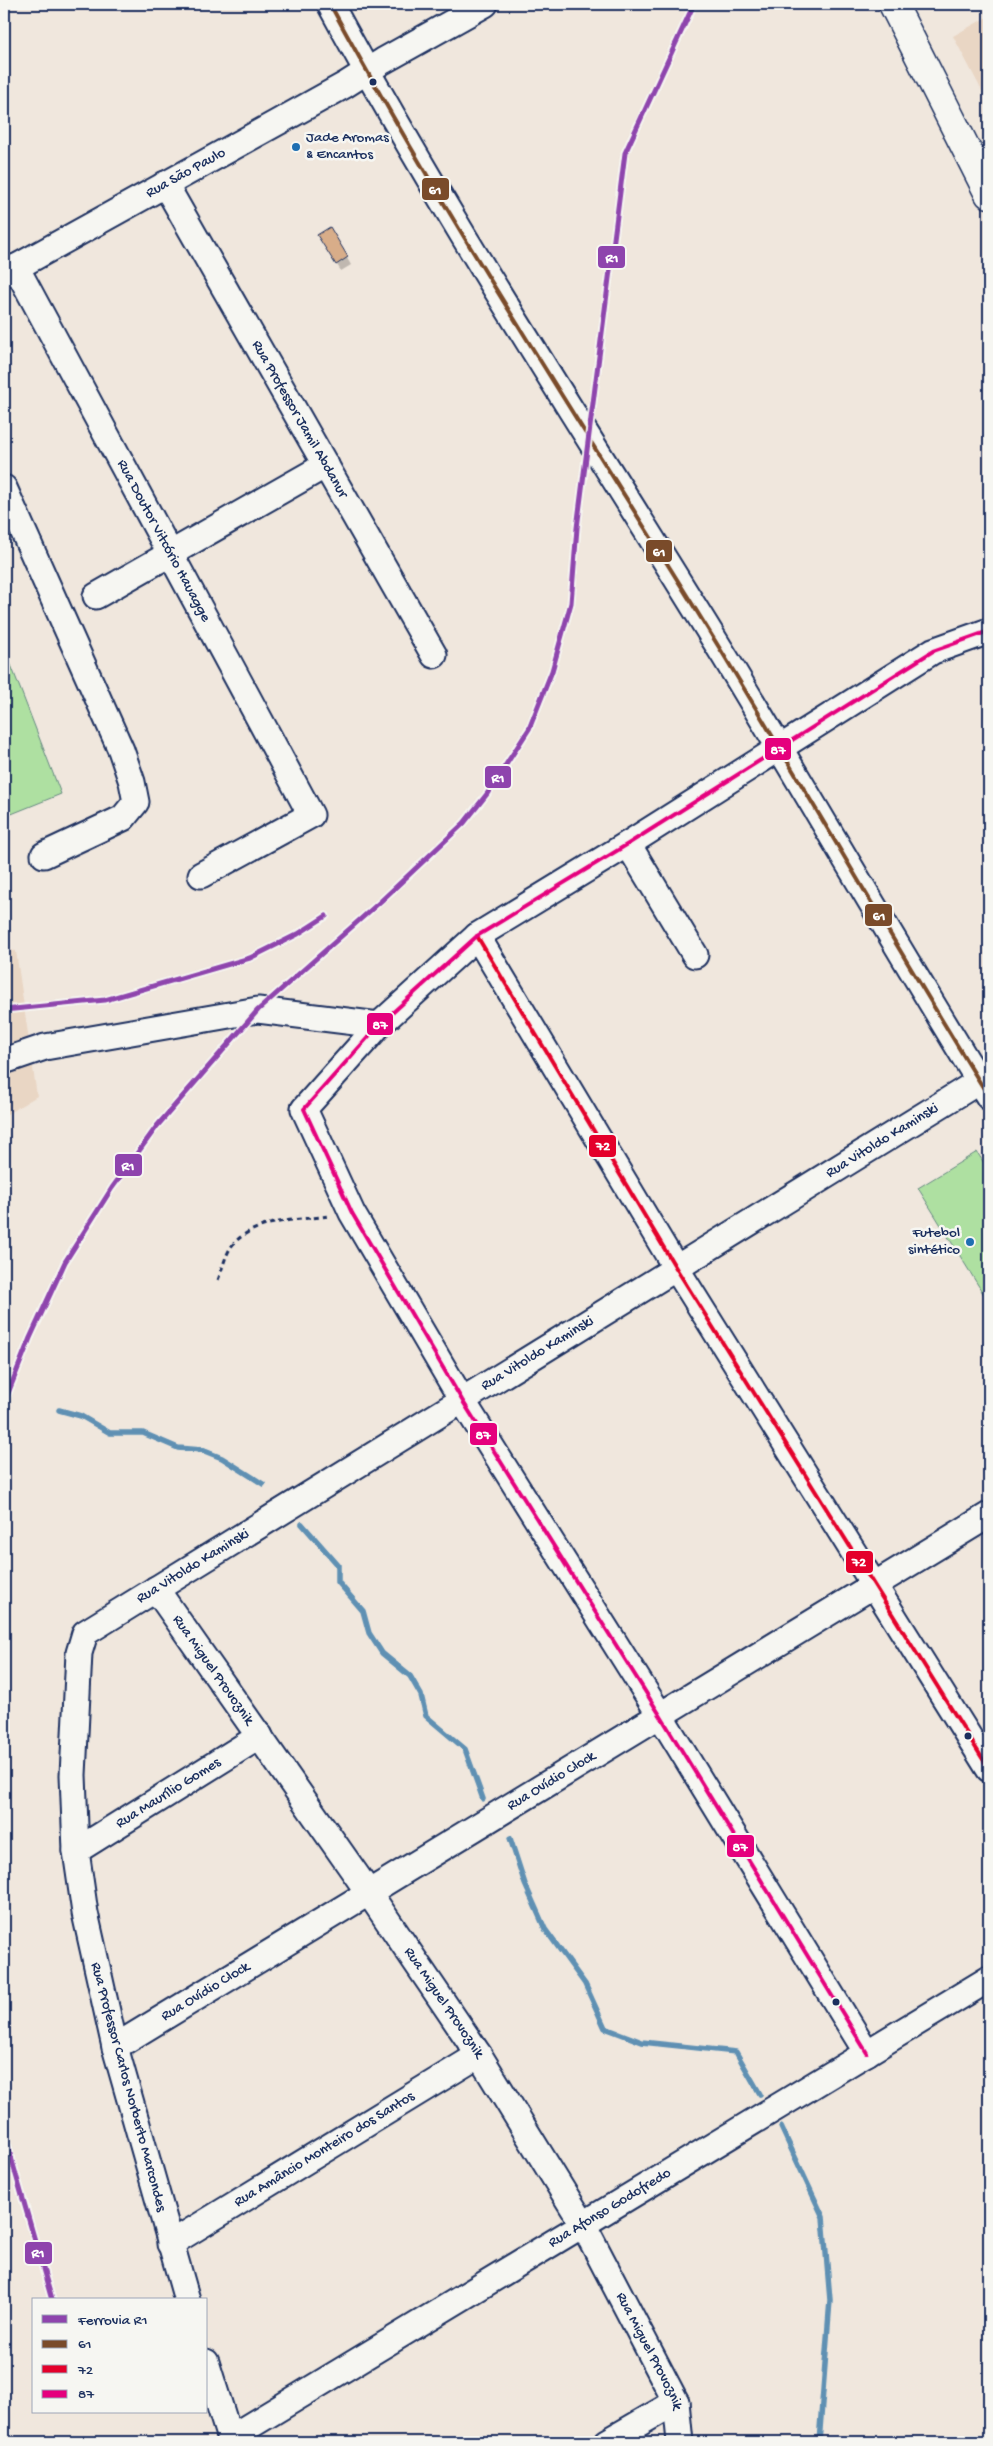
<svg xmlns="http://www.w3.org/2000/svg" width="993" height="2446" font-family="'Gochi Hand',sans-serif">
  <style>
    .built { fill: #e9d6c4 }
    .green { fill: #aee0a1; stroke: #648880 }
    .shadow { fill: #0003 }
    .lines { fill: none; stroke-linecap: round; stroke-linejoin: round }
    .stream { stroke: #5e90b3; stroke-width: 5.5 }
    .building { fill: #d8ad89; stroke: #1b2f5e }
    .minor-casing { stroke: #1b2f5e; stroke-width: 29 }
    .major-casing { stroke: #1b2f5e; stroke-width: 31 }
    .path { stroke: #1b2f5e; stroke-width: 3; stroke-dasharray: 5 4; stroke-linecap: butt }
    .minor { stroke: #f6f6f2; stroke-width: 25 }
    .major { stroke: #f6f6f2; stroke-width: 28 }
    .bus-1-casing { stroke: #f6f6f2; stroke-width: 8 }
    .bus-2-casing { stroke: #f6f6f2; stroke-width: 8 }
    .bus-3-casing { stroke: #f6f6f2; stroke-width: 8 }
    .bus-1 { stroke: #7a4b2a; stroke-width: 4 }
    .bus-2 { stroke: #e4002b; stroke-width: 4 }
    .bus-3 { stroke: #e5007d; stroke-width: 4 }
    .rail-1-casing { stroke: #f6f6f2; stroke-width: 9 }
    .rail-1 { stroke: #8e44ad; stroke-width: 5 }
    .bus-dot { fill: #1b2f5e; stroke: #f6f6f2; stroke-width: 2 }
    .poi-dot { fill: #1f6fb2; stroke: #f6f6f2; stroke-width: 2 }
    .labels { text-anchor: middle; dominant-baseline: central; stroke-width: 5; stroke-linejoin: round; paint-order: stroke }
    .poi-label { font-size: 15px; fill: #1b2f5e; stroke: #f6f6f2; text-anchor: start }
    .street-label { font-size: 15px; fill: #1b2f5e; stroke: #f6f6f2 }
    .line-badge { stroke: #f6f6f2; stroke-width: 2 }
    .badge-label { font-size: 14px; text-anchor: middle; font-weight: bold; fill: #fff }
  </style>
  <rect width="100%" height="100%" fill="#f0e7dd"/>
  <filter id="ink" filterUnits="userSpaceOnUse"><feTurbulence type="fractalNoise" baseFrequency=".02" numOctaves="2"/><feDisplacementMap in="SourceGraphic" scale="10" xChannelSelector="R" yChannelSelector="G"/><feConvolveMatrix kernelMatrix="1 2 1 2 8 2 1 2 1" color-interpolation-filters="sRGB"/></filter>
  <g filter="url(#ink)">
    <path class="built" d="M989,16V104L953,36Z
      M4,950L16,951L37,1096L4,1116Z"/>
    <path class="green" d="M4,647L61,794L4,817Z
      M977,1152L989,1171V1296L986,1298L918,1188Z"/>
    <path class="shadow" d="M330,229L351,265L341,271L323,243Z"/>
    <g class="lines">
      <path class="stream" d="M59,1410L81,1416L110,1433H143L178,1448L202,1450L222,1458L263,1484
        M302,1524L338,1565V1582L363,1611L369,1633L382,1653L410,1676L421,1695L426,1716L465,1749L483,1799
        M510,1838L525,1884L545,1929L585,1984L605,2028L642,2042L736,2052L760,2094
        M781,2127L823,2217L830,2300L819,2442"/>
    </g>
    <path class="building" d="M330,227L348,257L336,265L317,235Z"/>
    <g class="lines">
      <g class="minor-casing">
        <g id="minor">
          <path d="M330,4C451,228 592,440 725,657C814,804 899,952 989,1097"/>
          <path id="s1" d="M165,184L434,655"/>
          <path id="s2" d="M16,267L311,815L201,875"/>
          <path id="s3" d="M4,274L345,85L383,61L485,4"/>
          <path d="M4,488L121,750L132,782L136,802L123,818L44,855"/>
          <path d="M96,596L326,465"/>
          <path d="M628,844L695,955"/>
          <path d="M477,936L676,1268L989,1769"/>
          <path d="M4,1061L45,1047L258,1010L379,1025"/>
          <path id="s4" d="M156,1589L369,1893L479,2055L583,2224L676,2402L680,2442"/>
          <path id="s5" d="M76,1851L260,1736"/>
          <path id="s6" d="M115,2047L989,1515"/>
          <path d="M867,2053L660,1715L462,1400L352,1213L304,1109L379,1025L477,936L628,844L933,651L989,631"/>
          <path id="s7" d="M170,2244L479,2055"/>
          <path id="s8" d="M187,2300L115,2047L85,1913L76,1851L73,1775L79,1653L85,1633L989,1075"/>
          <path d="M206,2362L231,2442"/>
          <path id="s9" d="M230,2438L989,1979"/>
          <path d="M607,2442L676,2402"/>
        </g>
      </g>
      <g class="major-casing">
        <path id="major" d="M893,4L989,194"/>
      </g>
      <path class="path" d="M218,1280C222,1270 225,1256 231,1247C251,1219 299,1220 330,1216"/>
      <use href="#minor" class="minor"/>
      <use href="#major" class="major"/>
      <g class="bus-1-casing">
        <path id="bus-1" d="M330,4C451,228 592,440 725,657C814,804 899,952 989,1097"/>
      </g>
      <g class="bus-2-casing">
        <path id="bus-2" d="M477,936L676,1268L989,1769"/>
      </g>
      <g class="bus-3-casing">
        <path id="bus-3" d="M867,2053L660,1715L462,1400L352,1213L304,1109L379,1025L477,936L628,844L933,651L989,631"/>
      </g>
      <use href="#bus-1" class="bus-1"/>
      <use href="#bus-2" class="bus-2"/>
      <use href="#bus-3" class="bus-3"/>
      <g class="rail-1-casing">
        <path id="rail-1" d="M4,1010L105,1000L250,958L298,934L326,916
          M4,1403L30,1338L65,1262L112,1188L157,1126L258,1010L381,901L464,823L487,794L529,729L552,671L571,603L577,528L625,153L694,4
          M4,2133L52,2300"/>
      </g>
      <use href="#rail-1" class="rail-1"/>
    </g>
  </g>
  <g class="bus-dot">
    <circle cx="373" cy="82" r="4.5"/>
    <circle cx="968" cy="1736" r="4.5"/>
    <circle cx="836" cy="2002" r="4.5"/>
  </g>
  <g class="poi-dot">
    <circle cx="296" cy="147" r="5"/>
    <circle cx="970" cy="1242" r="5"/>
  </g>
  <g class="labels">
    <g class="poi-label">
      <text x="306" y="138">Jade Aromas<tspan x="306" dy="17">&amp; Encantos</tspan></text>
      <text x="960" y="1233" text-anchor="end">Futebol<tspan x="960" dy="17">sintético</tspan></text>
    </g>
    <g class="street-label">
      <text stroke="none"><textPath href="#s3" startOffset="208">Rua São Paulo</textPath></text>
      <text stroke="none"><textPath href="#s1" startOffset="271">Rua Professor Jamil Abdanur</textPath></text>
      <text stroke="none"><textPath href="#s2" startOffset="311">Rua Doutor Vitcório Hauagge</textPath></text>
      <text stroke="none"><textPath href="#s8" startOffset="1619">Rua Vitoldo Kaminski</textPath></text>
      <text stroke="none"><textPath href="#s8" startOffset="1214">Rua Vitoldo Kaminski</textPath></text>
      <text stroke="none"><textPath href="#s8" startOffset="809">Rua Vitoldo Kaminski</textPath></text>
      <text stroke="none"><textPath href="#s4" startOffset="99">Rua Miguel Provoznik</textPath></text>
      <text stroke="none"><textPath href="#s6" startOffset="511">Rua Ovídio Clock</textPath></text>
      <text stroke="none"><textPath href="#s5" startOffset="109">Rua Maurílio Gomes</textPath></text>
      <text stroke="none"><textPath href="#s6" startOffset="106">Rua Ovídio Clock</textPath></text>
      <text stroke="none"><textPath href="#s4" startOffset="504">Rua Miguel Provoznik</textPath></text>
      <text transform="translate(128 2087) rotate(75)">Rua Professor Carlos Norberto Marcondes</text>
      <text stroke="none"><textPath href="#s7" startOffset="181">Rua Amâncio Monteiro dos Santos</textPath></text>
      <text stroke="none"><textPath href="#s9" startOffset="444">Rua Afonso Godofredo</textPath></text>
      <text stroke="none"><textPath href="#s4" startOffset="909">Rua Miguel Provoznik</textPath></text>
    </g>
  </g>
  <g class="line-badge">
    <rect x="421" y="177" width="29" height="24" rx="5" fill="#7a4b2a"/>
    <rect x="597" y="245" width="29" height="24" rx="5" fill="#8e44ad"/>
    <rect x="645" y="539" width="28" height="24" rx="5" fill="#7a4b2a"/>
    <rect x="764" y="737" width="28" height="24" rx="5" fill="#e5007d"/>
    <rect x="484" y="765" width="28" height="24" rx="5" fill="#8e44ad"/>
    <rect x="864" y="903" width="29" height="24" rx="5" fill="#7a4b2a"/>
    <rect x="366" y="1012" width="28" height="24" rx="5" fill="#e5007d"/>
    <rect x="588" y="1134" width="29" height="24" rx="5" fill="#e4002b"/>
    <rect x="114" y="1153" width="29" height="24" rx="5" fill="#8e44ad"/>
    <rect x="469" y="1422" width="29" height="24" rx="5" fill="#e5007d"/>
    <rect x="845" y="1550" width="29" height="24" rx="5" fill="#e4002b"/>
    <rect x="726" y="1834" width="29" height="24" rx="5" fill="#e5007d"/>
    <rect x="24" y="2241" width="29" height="24" rx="5" fill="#8e44ad"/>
  </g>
  <g class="badge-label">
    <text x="435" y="194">61</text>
    <text x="612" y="262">R1</text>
    <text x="659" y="556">61</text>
    <text x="778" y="754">87</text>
    <text x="498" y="782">R1</text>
    <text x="879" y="920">61</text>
    <text x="380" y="1029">87</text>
    <text x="603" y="1150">72</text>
    <text x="128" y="1170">R1</text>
    <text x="483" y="1439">87</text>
    <text x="859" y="1566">72</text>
    <text x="740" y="1851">87</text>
    <text x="38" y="2257">R1</text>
  </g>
  <rect width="993" height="2446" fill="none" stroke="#f6f6f2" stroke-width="20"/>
  <rect x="10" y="10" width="973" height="2426" fill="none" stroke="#1b2f5e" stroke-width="2" filter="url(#ink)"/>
  <rect x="32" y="2298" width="175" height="115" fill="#f6f6f2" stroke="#9ea6b7"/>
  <rect x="42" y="2315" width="25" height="8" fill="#8e44ad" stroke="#9ea6b7"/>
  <text x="78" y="2324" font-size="15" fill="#1b2f5e">Ferrovia R1</text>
  <rect x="42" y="2340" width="25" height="8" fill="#7a4b2a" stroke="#9ea6b7"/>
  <text x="78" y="2348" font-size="15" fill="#1b2f5e">61</text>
  <rect x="42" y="2365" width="25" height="8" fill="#e4002b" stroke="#9ea6b7"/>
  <text x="78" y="2374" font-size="15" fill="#1b2f5e">72</text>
  <rect x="42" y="2390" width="25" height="8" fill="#e5007d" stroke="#9ea6b7"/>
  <text x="78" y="2398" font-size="15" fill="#1b2f5e">87</text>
</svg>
